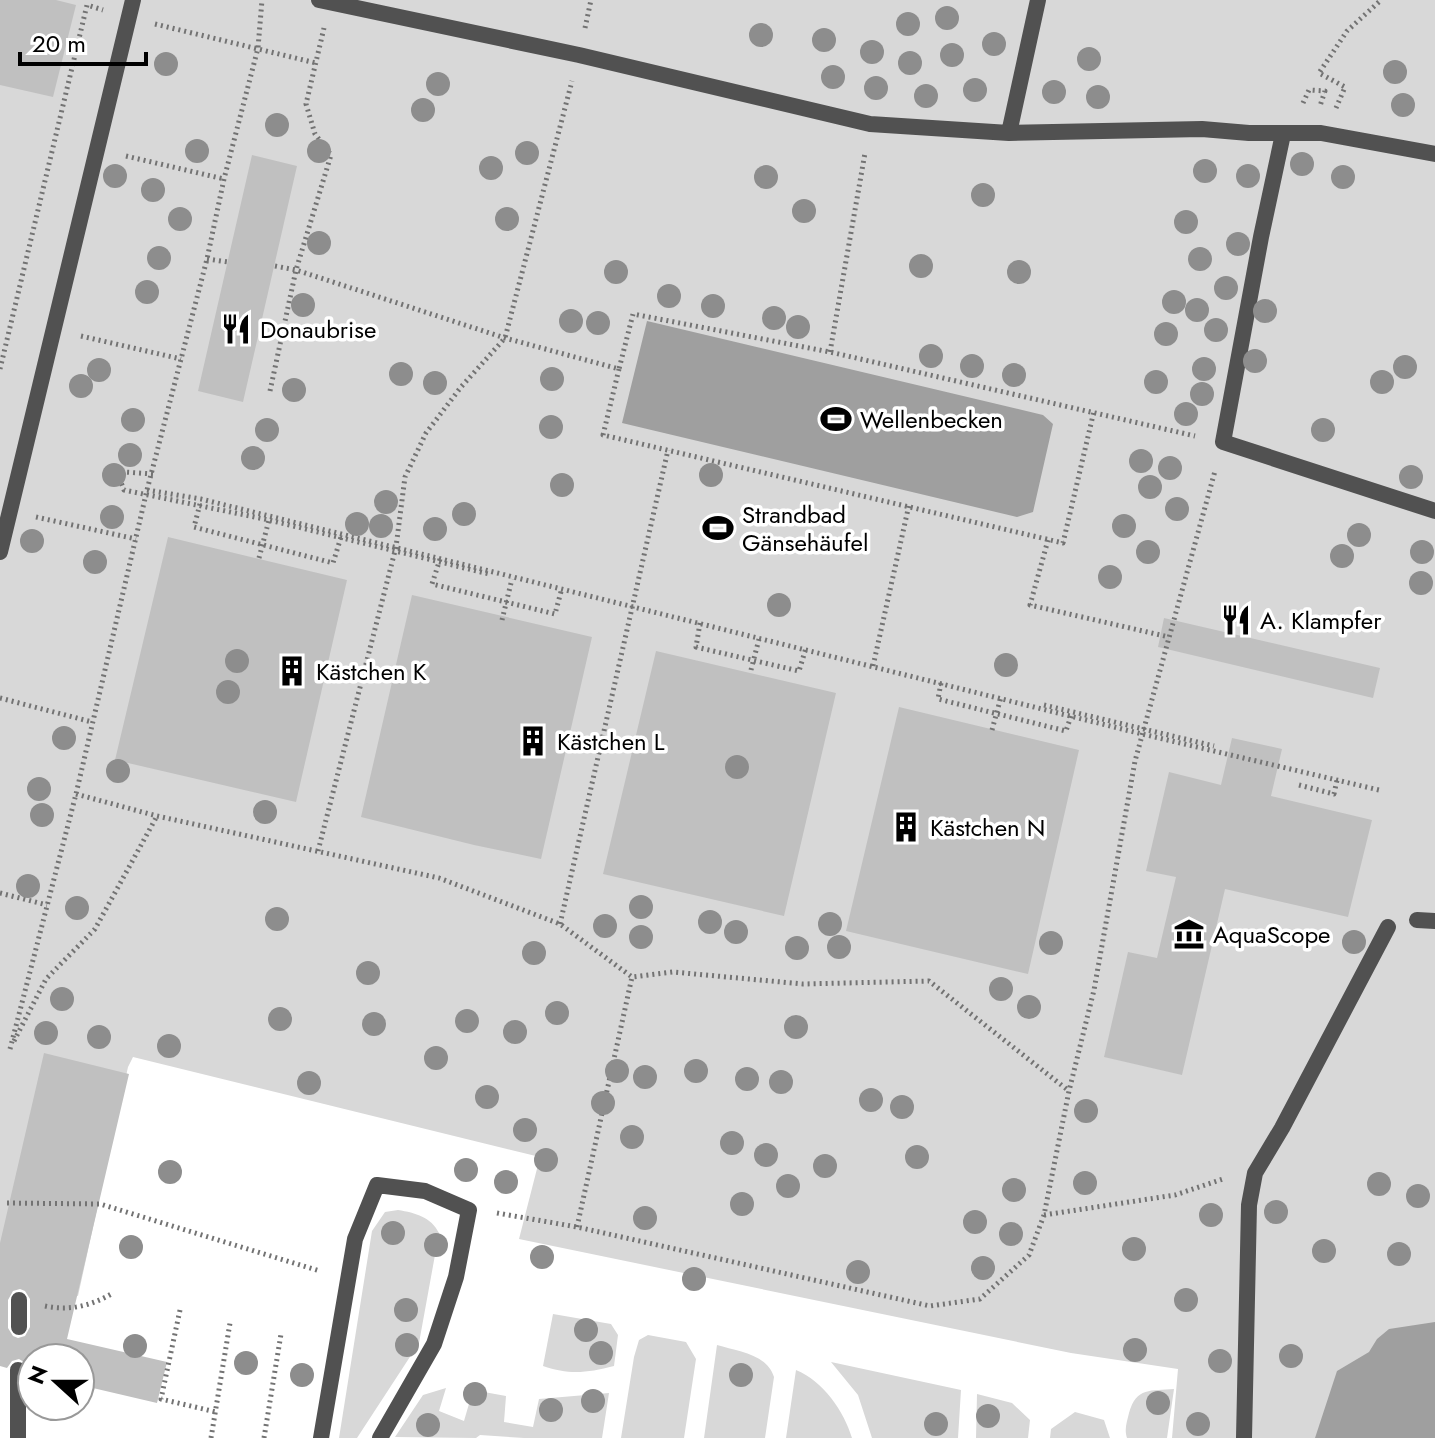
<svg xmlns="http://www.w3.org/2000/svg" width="1435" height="1438" font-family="Jost,sans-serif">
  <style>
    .green { fill: #d8d8d8 }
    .water { fill: #9f9f9f }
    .building { fill: #c0c0c0; fill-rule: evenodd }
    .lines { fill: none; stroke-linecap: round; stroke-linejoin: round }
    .path { stroke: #737373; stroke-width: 5; stroke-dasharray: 2 4; stroke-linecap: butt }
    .service { stroke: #515151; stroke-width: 16 }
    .pedestrian { stroke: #515151; stroke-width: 16 }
    .minor { stroke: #515151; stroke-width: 16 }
    .tree { fill: #8d8d8d }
    .labels { text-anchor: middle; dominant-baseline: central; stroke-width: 7; stroke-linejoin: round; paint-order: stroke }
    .poi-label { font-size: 24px; fill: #000; stroke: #fff; text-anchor: start }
  </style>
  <rect width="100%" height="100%" fill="#fff"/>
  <path class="green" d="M0,0H1435V1438H1172L1178,1369L1071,1353L519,1239L540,1157L133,1057L128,1067L78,1296L0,1276Z
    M398,1210C416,1213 431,1217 439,1233L419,1343L357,1438H339L372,1231L385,1212Z
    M553,1314L611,1324L618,1335L614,1366C587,1373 569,1375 543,1366Z
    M648,1335L686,1342L696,1359L684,1438H621L634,1357L639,1340Z
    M717,1345C737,1351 767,1354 774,1377L765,1438H704Z
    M831,1362L961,1390L958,1438H872L858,1395Z
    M796,1370C823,1381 844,1411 852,1438H786Z
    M446,1388L439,1411L464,1421L473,1390L506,1396L504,1422L533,1427L539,1399L609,1393L602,1438H524L480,1435L476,1438L395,1437L423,1395Z
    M1174,1389L1167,1438H1127C1124,1429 1127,1422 1129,1413C1136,1387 1151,1391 1174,1389Z
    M977,1394L1012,1403L1030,1420L1028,1438H976Z
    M1075,1412L1104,1420L1110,1438H1050L1051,1429Z"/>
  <path class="water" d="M647,321L1043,415L1053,424L1033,512L1017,517L622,423Z
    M1435,1322V1438H1315L1337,1371L1369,1352L1377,1339L1389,1329Z"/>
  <path class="building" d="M0,0H56L76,5L53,97L0,85Z
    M252,155L297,166L243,402L198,391Z
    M168,537L347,580L296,802L115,760Z
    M412,595L592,637L541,859L474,845L361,817Z
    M1164,618L1380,668L1373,698L1158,647Z
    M656,651L836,693L784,916L603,874Z
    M899,707L1079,750L1028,974L846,931Z
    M1232,738L1282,749L1271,796L1372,820L1348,917L1225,889L1182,1075L1104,1057L1128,952L1157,958L1176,877L1146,871L1169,772L1221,785Z
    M44,1053L129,1074L67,1339L167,1362L157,1403L80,1385V1358H32V1374L29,1373L27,1364L19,1359L12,1361L7,1368L0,1366V1243ZM20,1289L25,1291L30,1299V1327L25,1336L18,1338L13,1336L8,1328V1300L13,1291Z"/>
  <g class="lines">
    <path class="path" d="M155,24L316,63
      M585,28L591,0
      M1303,103L1309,90L1325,91L1320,106
      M1336,108L1345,87L1319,73L1347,31L1381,0
      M126,156L224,179
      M207,259L228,262
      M275,266L296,270L505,338L619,369L633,314L830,352L1195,436
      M81,336L181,359
      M830,352L865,153
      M0,369L87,5L103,10
      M619,369L603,435L1063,543L1094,411
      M270,391L296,270L331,155L315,134L306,104L324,28
      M153,474L124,472L120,480L124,490L269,520L489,574
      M147,490L201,499L1142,734L1379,790
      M200,504L194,527L333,563L341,537
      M36,517L136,539
      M1048,540L1030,605L1169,637
      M259,558L269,520
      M440,559L432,584L555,614L562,588
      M502,620L512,579
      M700,623L696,647L799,671L806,648
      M873,666L909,505
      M751,670L759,639
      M941,683L938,699L1066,731L1071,716
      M0,698L92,722
      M1044,705L1214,746
      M992,730L1001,697
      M1299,785L1334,794L1337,780
      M76,794L157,816L439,878L560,924L632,977L673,972L803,984L929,981L1069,1091
      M318,851L396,547L405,477L426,433L461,387L505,338L572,81
      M0,893L47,905
      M560,924L668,450
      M14,1041L46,979L95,929L157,816
      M10,1049L76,794L147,490L207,259L224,179L258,48L262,0
      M7,1203L100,1204L320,1271
      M497,1213L577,1227L930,1306L980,1299L1029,1255L1044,1215L1069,1091L1094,990L1135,761L1215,471
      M1044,1215L1175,1195L1223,1179
      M577,1227L632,977
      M45,1306C70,1311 91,1306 113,1293
      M180,1310L161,1399L216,1412
      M211,1438L230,1323
      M264,1438L281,1334"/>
    <path class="service" d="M19,1327V1300
      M18,1370V1438"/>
    <path class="pedestrian" d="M319,0L579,55L870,124L1009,133L1038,0
      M1009,133L1202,129L1249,133H1321L1435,154
      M1283,134L1261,237L1223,442L1435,511
      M0,552L133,0
      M1417,920L1435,921
      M1244,1438L1249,1205L1255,1173L1282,1128L1388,927"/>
    <path class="minor" d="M321,1438L355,1239L377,1185L425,1191L469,1210L456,1277L434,1344L380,1438"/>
  </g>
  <g class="tree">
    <circle cx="947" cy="18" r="12"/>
    <circle cx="908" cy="24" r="12"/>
    <circle cx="761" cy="35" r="12"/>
    <circle cx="824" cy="40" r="12"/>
    <circle cx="994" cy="44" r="12"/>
    <circle cx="872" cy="52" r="12"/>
    <circle cx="952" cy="55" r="12"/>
    <circle cx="1089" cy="59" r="12"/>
    <circle cx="910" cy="63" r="12"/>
    <circle cx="166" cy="64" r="12"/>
    <circle cx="1395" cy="72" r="12"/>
    <circle cx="833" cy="77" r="12"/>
    <circle cx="438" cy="84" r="12"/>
    <circle cx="876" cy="88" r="12"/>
    <circle cx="975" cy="90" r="12"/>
    <circle cx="1054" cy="92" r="12"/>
    <circle cx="926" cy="96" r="12"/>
    <circle cx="1098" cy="97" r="12"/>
    <circle cx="1403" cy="105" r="12"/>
    <circle cx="423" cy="110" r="12"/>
    <circle cx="277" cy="125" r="12"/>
    <circle cx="197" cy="151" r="12"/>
    <circle cx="319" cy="151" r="12"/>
    <circle cx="527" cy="153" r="12"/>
    <circle cx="1302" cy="164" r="12"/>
    <circle cx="491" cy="168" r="12"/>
    <circle cx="1205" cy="171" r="12"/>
    <circle cx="115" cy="176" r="12"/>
    <circle cx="1248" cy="176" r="12"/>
    <circle cx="766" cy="177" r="12"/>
    <circle cx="1343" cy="177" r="12"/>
    <circle cx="153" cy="190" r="12"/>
    <circle cx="983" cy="195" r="12"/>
    <circle cx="804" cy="211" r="12"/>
    <circle cx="180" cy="219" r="12"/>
    <circle cx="507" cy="219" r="12"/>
    <circle cx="1186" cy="222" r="12"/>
    <circle cx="319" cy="243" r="12"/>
    <circle cx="1238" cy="244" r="12"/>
    <circle cx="159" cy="258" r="12"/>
    <circle cx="1200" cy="259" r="12"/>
    <circle cx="921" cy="266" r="12"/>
    <circle cx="616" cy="272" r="12"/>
    <circle cx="1019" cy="272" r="12"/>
    <circle cx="1226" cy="288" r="12"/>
    <circle cx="147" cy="292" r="12"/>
    <circle cx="669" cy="296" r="12"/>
    <circle cx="1174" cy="302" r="12"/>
    <circle cx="303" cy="305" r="12"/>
    <circle cx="713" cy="306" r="12"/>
    <circle cx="1197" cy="310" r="12"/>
    <circle cx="1265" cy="311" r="12"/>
    <circle cx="774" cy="318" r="12"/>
    <circle cx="571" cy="321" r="12"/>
    <circle cx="598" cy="323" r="12"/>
    <circle cx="798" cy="327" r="12"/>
    <circle cx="1216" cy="330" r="12"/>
    <circle cx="1166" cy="334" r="12"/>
    <circle cx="931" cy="356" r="12"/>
    <circle cx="1255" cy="361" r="12"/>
    <circle cx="972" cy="366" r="12"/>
    <circle cx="1405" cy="367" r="12"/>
    <circle cx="1204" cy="369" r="12"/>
    <circle cx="99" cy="370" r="12"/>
    <circle cx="401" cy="374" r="12"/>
    <circle cx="1014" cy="375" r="12"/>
    <circle cx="552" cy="379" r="12"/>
    <circle cx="1156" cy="382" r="12"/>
    <circle cx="1382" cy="382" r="12"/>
    <circle cx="435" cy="383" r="12"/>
    <circle cx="81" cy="386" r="12"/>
    <circle cx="294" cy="390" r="12"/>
    <circle cx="1202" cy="394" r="12"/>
    <circle cx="1186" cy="414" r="12"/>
    <circle cx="133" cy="420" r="12"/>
    <circle cx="551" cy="427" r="12"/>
    <circle cx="267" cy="430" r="12"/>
    <circle cx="1323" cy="430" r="12"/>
    <circle cx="130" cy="455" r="12"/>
    <circle cx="253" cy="458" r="12"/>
    <circle cx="1141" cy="461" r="12"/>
    <circle cx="1170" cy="468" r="12"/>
    <circle cx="114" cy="475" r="12"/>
    <circle cx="711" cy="475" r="12"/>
    <circle cx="1411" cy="477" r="12"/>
    <circle cx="562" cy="485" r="12"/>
    <circle cx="1150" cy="487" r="12"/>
    <circle cx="386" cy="502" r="12"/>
    <circle cx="1177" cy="509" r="12"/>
    <circle cx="464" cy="514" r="12"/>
    <circle cx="112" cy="517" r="12"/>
    <circle cx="357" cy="524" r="12"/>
    <circle cx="381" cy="526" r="12"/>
    <circle cx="1124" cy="526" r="12"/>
    <circle cx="435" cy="529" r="12"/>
    <circle cx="1359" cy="535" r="12"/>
    <circle cx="32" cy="541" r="12"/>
    <circle cx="1148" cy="552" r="12"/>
    <circle cx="1422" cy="552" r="12"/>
    <circle cx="1342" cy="556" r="12"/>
    <circle cx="95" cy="562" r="12"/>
    <circle cx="1110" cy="577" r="12"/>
    <circle cx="1421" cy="583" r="12"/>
    <circle cx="779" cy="605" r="12"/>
    <circle cx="237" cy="661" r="12"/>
    <circle cx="1006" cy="665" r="12"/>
    <circle cx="228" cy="692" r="12"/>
    <circle cx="64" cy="738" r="12"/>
    <circle cx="737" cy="767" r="12"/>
    <circle cx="118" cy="771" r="12"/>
    <circle cx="39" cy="789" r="12"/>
    <circle cx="265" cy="812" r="12"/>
    <circle cx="42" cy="815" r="12"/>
    <circle cx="28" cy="886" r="12"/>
    <circle cx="641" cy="907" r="12"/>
    <circle cx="77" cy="908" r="12"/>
    <circle cx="277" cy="919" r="12"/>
    <circle cx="710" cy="922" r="12"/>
    <circle cx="830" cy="924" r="12"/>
    <circle cx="605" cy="926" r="12"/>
    <circle cx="736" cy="932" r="12"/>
    <circle cx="641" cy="937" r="12"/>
    <circle cx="1354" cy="942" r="12"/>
    <circle cx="1051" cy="943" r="12"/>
    <circle cx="839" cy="947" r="12"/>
    <circle cx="797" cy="948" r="12"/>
    <circle cx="534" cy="953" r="12"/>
    <circle cx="368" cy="973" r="12"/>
    <circle cx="1001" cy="989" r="12"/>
    <circle cx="62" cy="999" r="12"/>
    <circle cx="1029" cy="1007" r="12"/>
    <circle cx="557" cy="1013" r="12"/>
    <circle cx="280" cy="1019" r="12"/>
    <circle cx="467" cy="1021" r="12"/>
    <circle cx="374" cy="1024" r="12"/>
    <circle cx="796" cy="1027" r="12"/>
    <circle cx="515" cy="1032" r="12"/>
    <circle cx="46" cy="1033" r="12"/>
    <circle cx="99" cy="1037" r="12"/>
    <circle cx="169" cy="1046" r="12"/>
    <circle cx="436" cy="1058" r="12"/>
    <circle cx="617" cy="1071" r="12"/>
    <circle cx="696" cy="1071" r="12"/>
    <circle cx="645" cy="1077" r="12"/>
    <circle cx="747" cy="1079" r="12"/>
    <circle cx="781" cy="1082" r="12"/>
    <circle cx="309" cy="1083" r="12"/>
    <circle cx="487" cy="1097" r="12"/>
    <circle cx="871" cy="1100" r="12"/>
    <circle cx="603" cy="1103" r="12"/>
    <circle cx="902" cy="1107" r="12"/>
    <circle cx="1086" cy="1111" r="12"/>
    <circle cx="525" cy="1130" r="12"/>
    <circle cx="632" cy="1137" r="12"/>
    <circle cx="732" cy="1143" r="12"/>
    <circle cx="766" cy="1155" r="12"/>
    <circle cx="917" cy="1157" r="12"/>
    <circle cx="546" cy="1160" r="12"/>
    <circle cx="825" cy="1166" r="12"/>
    <circle cx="466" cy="1170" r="12"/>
    <circle cx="170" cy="1172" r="12"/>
    <circle cx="506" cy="1182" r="12"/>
    <circle cx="1085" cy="1183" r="12"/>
    <circle cx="1379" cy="1184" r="12"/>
    <circle cx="788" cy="1186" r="12"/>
    <circle cx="1014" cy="1190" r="12"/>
    <circle cx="1418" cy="1196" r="12"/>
    <circle cx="742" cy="1204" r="12"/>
    <circle cx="1276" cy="1212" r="12"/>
    <circle cx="1211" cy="1215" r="12"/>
    <circle cx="645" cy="1218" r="12"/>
    <circle cx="975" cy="1222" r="12"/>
    <circle cx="393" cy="1233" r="12"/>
    <circle cx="1011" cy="1234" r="12"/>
    <circle cx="436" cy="1245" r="12"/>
    <circle cx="131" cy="1247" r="12"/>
    <circle cx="1134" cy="1249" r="12"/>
    <circle cx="1324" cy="1251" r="12"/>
    <circle cx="1399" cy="1254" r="12"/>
    <circle cx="542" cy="1257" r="12"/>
    <circle cx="983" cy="1268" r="12"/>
    <circle cx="858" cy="1272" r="12"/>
    <circle cx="694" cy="1279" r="12"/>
    <circle cx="1186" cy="1300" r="12"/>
    <circle cx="406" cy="1310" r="12"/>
    <circle cx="586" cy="1330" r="12"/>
    <circle cx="407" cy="1345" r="12"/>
    <circle cx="135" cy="1346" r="12"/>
    <circle cx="1135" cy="1350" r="12"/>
    <circle cx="601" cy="1353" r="12"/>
    <circle cx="1291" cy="1356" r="12"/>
    <circle cx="1220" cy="1361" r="12"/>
    <circle cx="246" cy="1363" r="12"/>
    <circle cx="302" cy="1375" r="12"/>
    <circle cx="741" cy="1375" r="12"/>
    <circle cx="475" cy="1394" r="12"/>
    <circle cx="593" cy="1401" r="12"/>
    <circle cx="1158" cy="1403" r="12"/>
    <circle cx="551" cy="1410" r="12"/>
    <circle cx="988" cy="1416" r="12"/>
    <circle cx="936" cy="1424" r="12"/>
    <circle cx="1198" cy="1424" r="12"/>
    <circle cx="428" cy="1425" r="12"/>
  </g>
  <defs>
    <g id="restaurant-bare" transform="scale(2.4)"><path d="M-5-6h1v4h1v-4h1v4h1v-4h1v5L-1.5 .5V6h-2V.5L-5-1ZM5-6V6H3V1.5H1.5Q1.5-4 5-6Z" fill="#000" stroke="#fff" stroke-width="2.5" paint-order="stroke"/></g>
    <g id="stadium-bare" transform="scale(2.4)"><path d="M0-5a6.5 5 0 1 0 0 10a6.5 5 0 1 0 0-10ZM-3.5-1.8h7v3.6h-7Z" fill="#000" stroke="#fff" stroke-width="2.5" paint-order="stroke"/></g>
    <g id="building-bare" transform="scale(2.4)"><path d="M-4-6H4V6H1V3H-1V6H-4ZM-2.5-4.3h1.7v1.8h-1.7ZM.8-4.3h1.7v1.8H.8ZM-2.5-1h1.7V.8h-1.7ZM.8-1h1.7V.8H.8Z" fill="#000" stroke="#fff" stroke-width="2.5" paint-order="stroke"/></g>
    <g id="museum-bare" transform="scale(2.4)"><path d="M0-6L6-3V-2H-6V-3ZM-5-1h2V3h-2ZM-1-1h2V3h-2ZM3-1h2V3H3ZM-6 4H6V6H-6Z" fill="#000" stroke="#fff" stroke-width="2.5" paint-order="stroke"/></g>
  </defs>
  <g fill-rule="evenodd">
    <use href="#restaurant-bare" x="236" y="329"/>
    <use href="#stadium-bare" x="836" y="419"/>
    <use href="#stadium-bare" x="718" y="528"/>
    <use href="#restaurant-bare" x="1236" y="620"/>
    <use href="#building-bare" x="292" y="671"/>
    <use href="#building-bare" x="533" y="741"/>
    <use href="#building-bare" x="906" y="827"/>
    <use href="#museum-bare" x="1189" y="934"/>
  </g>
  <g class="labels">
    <g class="poi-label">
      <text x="260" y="329">Donaubrise</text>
      <text x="860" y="419">Wellenbecken</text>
      <text x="742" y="514">Strandbad<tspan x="742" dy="28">Gänsehäufel</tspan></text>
      <text x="1260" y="620">A. Klampfer</text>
      <text x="316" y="671">Kästchen K</text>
      <text x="557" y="741">Kästchen L</text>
      <text x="930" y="827">Kästchen N</text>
      <text x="1213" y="934">AquaScope</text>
    </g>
  </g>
  <g transform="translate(56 1382) rotate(291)"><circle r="38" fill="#ffffff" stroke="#999999" stroke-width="2"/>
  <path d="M0-6L14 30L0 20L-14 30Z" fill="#000000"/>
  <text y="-12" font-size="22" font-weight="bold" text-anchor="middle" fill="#000000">N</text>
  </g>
  <path d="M20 52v12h126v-12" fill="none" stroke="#000000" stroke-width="4"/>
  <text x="32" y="52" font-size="24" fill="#000000" stroke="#ffffff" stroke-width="6" paint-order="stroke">20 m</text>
</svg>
